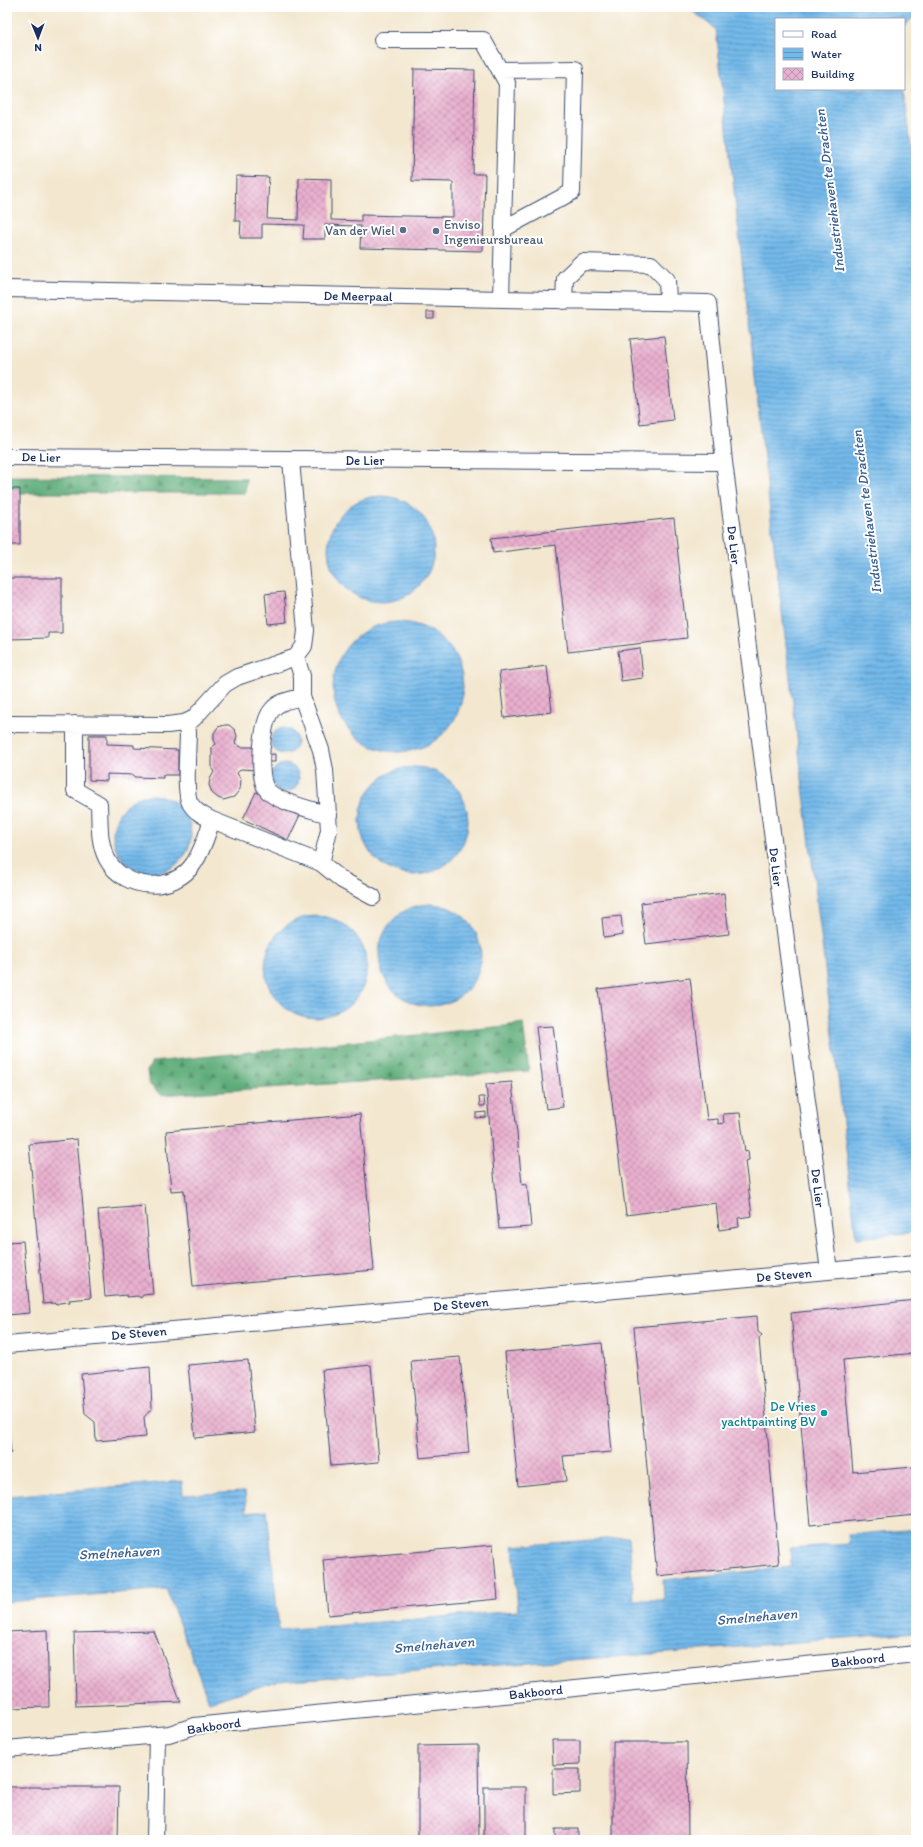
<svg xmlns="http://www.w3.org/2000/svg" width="923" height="1847" font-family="Itim,sans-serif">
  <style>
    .forest { fill: url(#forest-firs); stroke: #3c6e6b }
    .water { fill: url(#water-rules); stroke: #4774a4 }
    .building { fill: url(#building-cross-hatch) }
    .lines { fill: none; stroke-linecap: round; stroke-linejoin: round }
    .minor-casing { stroke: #3b4b6f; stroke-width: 18 }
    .minor { stroke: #fff; stroke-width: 16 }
    .service-dot { fill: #5c6f8a; stroke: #fff; stroke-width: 1.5 }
    .culture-dot { fill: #0f9aa8; stroke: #fff; stroke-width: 1.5 }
    .labels { text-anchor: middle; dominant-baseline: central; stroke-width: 4; stroke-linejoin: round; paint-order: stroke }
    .service-label { font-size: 13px; fill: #4e5e75; stroke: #fff; text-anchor: start }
    .street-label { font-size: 13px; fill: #1b2f5e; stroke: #fff }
    .culture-label { font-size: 13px; fill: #0d838f; stroke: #fff; text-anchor: end }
    .water-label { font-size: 14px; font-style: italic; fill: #3a5f8f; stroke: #fff }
  </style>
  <defs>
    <pattern id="forest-firs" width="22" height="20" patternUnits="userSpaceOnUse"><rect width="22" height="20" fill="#5dac78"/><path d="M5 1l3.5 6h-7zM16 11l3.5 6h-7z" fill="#4c8c66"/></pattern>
    <pattern id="water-rules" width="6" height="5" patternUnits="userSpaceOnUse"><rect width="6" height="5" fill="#73b9ea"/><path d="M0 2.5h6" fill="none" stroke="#5e97c1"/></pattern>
    <pattern id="building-cross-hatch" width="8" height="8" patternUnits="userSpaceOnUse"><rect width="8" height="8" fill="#eab0cf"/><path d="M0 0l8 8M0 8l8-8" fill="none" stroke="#bd90ab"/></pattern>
  </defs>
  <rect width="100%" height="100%" fill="#fff"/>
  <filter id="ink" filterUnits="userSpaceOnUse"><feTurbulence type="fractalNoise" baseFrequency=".025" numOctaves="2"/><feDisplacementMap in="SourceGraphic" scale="8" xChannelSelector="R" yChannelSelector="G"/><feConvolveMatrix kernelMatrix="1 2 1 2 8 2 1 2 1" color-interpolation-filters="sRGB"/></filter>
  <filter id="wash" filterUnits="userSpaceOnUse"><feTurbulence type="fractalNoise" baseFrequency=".012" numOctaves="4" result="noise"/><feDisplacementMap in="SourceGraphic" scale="16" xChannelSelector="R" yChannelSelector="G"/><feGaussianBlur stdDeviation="0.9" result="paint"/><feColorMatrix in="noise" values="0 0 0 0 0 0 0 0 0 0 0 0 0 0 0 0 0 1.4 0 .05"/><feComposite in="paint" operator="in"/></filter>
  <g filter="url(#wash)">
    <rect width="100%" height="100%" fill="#f3e7cf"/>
    <path class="forest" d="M7,476L246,478L245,493H19L7,496Z
      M523,1023L529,1071L161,1095L149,1084L147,1071L152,1062L505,1026Z"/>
    <path class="water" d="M687,7H916V14L904,27V19H776V89H904L916,184V1232L856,1238L836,1060L772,529L716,29Z
      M328 549a53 53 0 1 1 106 0a53 53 0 1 1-106 0Z
      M333 687a65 65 0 1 1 130 0a65 65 0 1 1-130 0Z
      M271 741a13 13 0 1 1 26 0a13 13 0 1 1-26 0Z
      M271 778a14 14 0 1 1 28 0a14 14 0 1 1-28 0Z
      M360 821a54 54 0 1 1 108 0a54 54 0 1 1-108 0Z
      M113 834a39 39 0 1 1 78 0a39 39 0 1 1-78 0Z
      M379 955a51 51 0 1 1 102 0a51 51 0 1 1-102 0Z
      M265 967a51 51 0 1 1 102 0a51 51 0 1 1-102 0Z
      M182,1481L183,1495L245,1492L247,1512L267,1510L279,1630L518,1611L513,1546L629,1537L634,1600H664L663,1580L791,1567L790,1548L849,1544L848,1535L916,1529V1632L668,1653L278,1681L209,1702L166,1589L7,1602V1496Z"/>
    <g id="blocks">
      <path class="building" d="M414,69L475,70L473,174H485L483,251L360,248L361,226L325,225V239H303L304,225L262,224V238H240L241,221H235L236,176L269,177L267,219L298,220L299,178L331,179V220L361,221V215L453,217V182L412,181Z
        M427,312H434V319H427Z
        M664,336L673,420L640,424L630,339Z
        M7,489H20V545H7Z
        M674,518L687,638L568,652L556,545L493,553L491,538Z
        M7,578H62V633H48V638L9,639V646L7,648Z
        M284,592L287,622L268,624L265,594Z
        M640,648L643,678L621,681L618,651Z
        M547,666L552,712L504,718L499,672Z
        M225,725H229L235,730L237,736L235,743L241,747H256V770L241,769L237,773L241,780L240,789L234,797L223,800L218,798L212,793L209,785L210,779L214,772L212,769V747L216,744L214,740V733L218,727Z
        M89,735H107V744L134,745V748L178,750V775H163V778L134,777V775L107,774V781L89,780Z
        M275,754V762H265V755Z
        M256,792L301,813L288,840L243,819Z
        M724,893L729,934L646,944L641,903Z
        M621,916L623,935L604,938L602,918Z
        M690,978L707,1120L718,1119V1124L724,1123L723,1114L740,1113L745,1152L748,1151L749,1160L745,1161L752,1216L738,1218L739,1227L719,1230L716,1203L626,1215L598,989Z
        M553,1026L563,1107L546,1109L536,1027Z
        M512,1082L522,1185L527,1184L531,1227L499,1229L486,1084Z
        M479,1097H484L485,1106H480Z
        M486,1112V1117L476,1118V1113Z
        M360,1114L374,1270L193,1287L184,1190L171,1191L166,1131Z
        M77,1139L91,1298L69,1300L70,1302L59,1303L56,1305L54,1303L43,1304L29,1144Z
        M145,1206L153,1294L143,1295L141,1298L138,1296L127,1297V1295L105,1297L98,1210Z
        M23,1241L30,1313L7,1315V1242Z
        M916,1300V1353L843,1360L853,1472L914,1467L916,1515L810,1525L791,1313Z
        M757,1316L758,1332L762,1335L759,1339L779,1564L657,1576L634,1327Z
        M602,1343L612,1452L563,1456L566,1481L518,1486L505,1352Z
        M460,1357L469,1453L420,1458L411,1361Z
        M248,1360L255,1432L195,1438L188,1365Z
        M371,1365L379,1462L331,1466L322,1370Z
        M150,1367L152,1408L144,1417L146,1437L96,1441L95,1422L85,1414L81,1374Z
        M7,1393H8L9,1408H7Z
        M8,1418L11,1453L7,1454V1419Z
        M493,1545L498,1599L328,1615L323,1560Z
        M47,1630L49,1707L7,1708V1632Z
        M154,1631L181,1702L76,1706L74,1633Z
        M552,1740H580V1764L553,1765Z
        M613,1742H687L688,1840H613Z
        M478,1745L479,1840H418V1746Z
        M553,1769H580V1793L553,1794Z
        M9,1787H119L118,1840H9Z
        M484,1787H526V1839L484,1840Z
        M555,1829H578V1840H555Z"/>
    </g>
  </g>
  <g filter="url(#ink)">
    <use href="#blocks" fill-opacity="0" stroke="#3b4b6f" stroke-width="1"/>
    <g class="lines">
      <g class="minor-casing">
        <path id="minor" d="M382,40H483L507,83L501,299
          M500,70L575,69L572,192L503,229
          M7,289L708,303L724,462L829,1271
          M564,301L565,278L582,262L651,264L667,280L668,302
          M7,457L724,462
          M296,657L302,676V697L321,750L325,770L329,830L321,863
          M302,697C291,700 279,701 272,710C261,722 257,777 267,790C276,802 314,810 329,815
          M7,724L167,725L184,723L193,719L225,684L237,677L296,657L304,646L306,631L291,460
          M75,724V790L99,804C100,822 98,842 107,859C124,891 174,894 194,863C203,850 207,834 212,820C204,816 195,812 190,803C184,793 188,747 188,732L184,723
          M212,820L321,863L342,880L373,897
          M7,1345L916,1263
          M7,1749L169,1734L194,1726L916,1654
          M155,1840L157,1735"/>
      </g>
      <use href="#minor" class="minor"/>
    </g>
  </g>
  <g class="service-dot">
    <circle cx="403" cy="230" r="4"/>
    <circle cx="436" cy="231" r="4"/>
  </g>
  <circle class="culture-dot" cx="824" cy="1413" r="4"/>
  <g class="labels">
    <g class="service-label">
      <text x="444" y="224">Enviso<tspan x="444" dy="15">Ingenieursbureau</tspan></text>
      <text x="395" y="230" text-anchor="end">Van der Wiel</text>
    </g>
    <g class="street-label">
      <text transform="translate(358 296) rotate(1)">De Meerpaal</text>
      <text transform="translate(41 457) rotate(1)">De Lier</text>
      <text x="365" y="460">De Lier</text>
      <text transform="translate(734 545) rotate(83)">De Lier</text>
      <text transform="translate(776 867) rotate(83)">De Lier</text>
      <text transform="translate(818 1188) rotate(83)">De Lier</text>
      <text transform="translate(784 1275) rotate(-5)">De Steven</text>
      <text transform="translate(461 1304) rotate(-5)">De Steven</text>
      <text transform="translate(139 1333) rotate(-5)">De Steven</text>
      <text transform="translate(858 1660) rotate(-6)">Bakboord</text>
      <text transform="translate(536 1692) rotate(-6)">Bakboord</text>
      <text transform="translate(214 1726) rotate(-8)">Bakboord</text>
    </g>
    <g class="culture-label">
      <text x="816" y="1406">De Vries<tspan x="816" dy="15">yachtpainting BV</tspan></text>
    </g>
    <g class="water-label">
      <text transform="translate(830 191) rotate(-97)">Industriehaven te Drachten</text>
      <text transform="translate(867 512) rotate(-97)">Industriehaven te Drachten</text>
      <text transform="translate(119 1553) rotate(-3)">Smelnehaven</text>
      <text transform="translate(757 1617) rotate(-5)">Smelnehaven</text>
      <text transform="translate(434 1645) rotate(-5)">Smelnehaven</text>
    </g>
  </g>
  <rect width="923" height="1847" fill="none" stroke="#fff" stroke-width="24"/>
  <rect x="775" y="18" width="130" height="72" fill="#ffffff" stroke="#a4acbf"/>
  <rect x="783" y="31" width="20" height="6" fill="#ffffff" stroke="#a4acbf"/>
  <text x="811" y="38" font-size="12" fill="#1b2f5e">Road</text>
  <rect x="783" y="48" width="20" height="12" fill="url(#water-rules)" stroke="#a4acbf"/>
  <text x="811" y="58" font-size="12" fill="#1b2f5e">Water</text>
  <rect x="783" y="68" width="20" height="12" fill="url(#building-cross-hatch)" stroke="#a4acbf"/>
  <text x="811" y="78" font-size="12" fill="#1b2f5e">Building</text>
  <g transform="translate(38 38) rotate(179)" stroke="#ffffff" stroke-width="3" paint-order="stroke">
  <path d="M0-3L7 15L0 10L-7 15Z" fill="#1b2f5e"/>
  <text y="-6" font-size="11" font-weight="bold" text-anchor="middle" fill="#1b2f5e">N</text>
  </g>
</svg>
